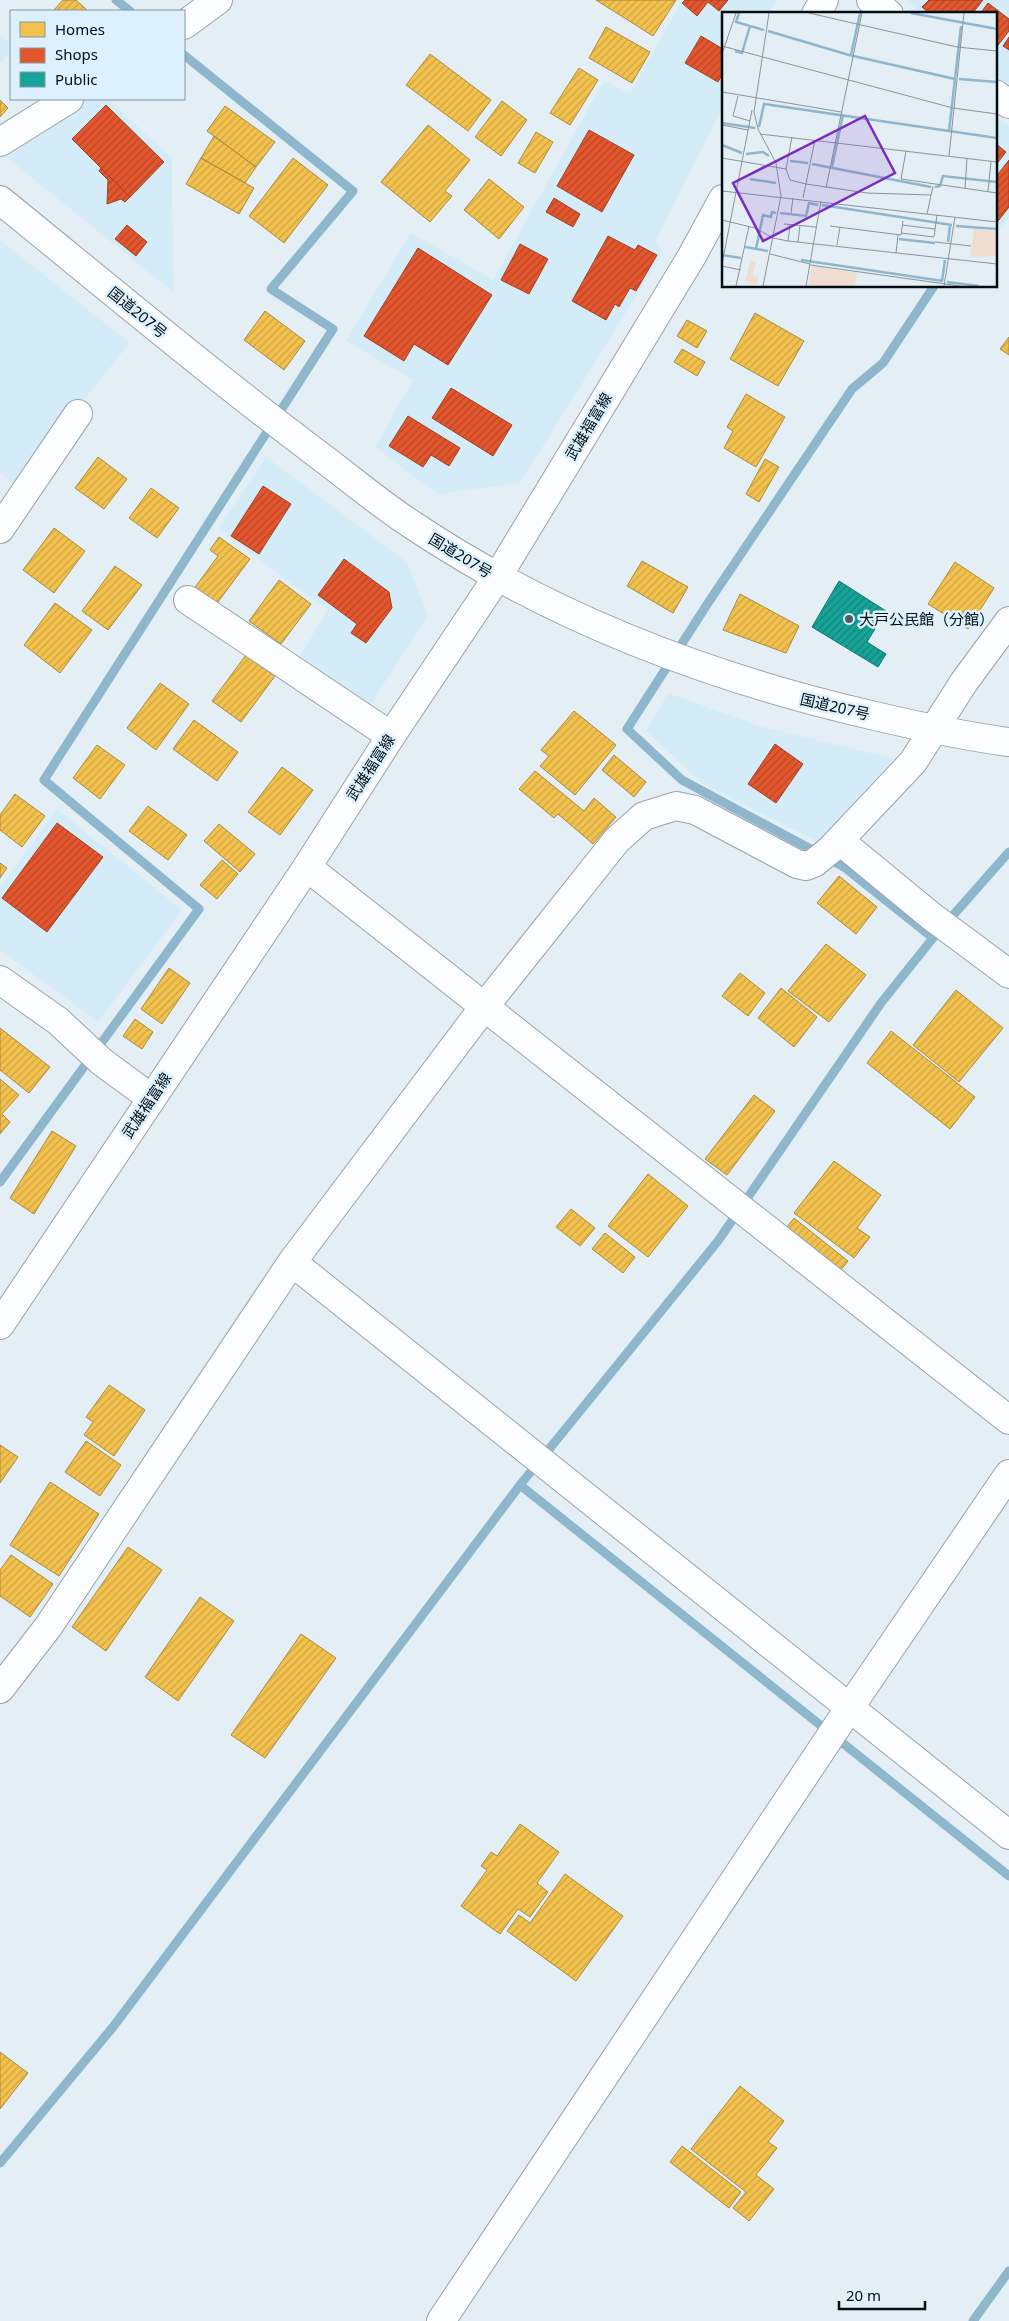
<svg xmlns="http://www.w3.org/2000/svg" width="1009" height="2321" font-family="'Noto Sans','Noto Sans JP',sans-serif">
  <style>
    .built { fill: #d4ebf8 }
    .homes { fill: url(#homes-hatch); stroke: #aa8b3d }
    .shops { fill: url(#shops-hatch); stroke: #a04126 }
    .public { fill: url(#public-hatch); stroke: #117670 }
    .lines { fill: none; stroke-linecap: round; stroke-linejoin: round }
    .stream { stroke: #8eb7ce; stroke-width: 9 }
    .minor-casing { stroke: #98a3a9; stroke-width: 30 }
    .primary-casing { stroke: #98a3a9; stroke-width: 30 }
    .trunk-casing { stroke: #98a3a9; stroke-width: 30 }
    .minor { stroke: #fbfdfe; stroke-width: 28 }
    .primary { stroke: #fbfdfe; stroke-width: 28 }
    .trunk { stroke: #fbfdfe; stroke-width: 28 }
    .poi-dot { fill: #525c63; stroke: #dcf1fd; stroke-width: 2 }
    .labels { text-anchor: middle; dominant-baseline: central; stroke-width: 5; stroke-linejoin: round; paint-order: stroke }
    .street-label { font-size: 15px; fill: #030d14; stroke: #dcf1fd }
    .poi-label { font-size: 15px; fill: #030d14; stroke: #dcf1fd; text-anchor: start }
    .inset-river { fill: none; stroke: #8eb7ce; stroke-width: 2.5 }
    .inset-road { fill: none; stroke: #8a959b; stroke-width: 1 }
    .view { fill: #7b2cbf; fill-opacity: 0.15; stroke: #7b2cbf; stroke-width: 2.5 }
    .inset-edge { fill: none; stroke: #030d14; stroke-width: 2.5 }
  </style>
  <defs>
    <pattern id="homes-hatch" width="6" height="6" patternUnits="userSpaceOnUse" patternTransform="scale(1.25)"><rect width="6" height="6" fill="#f2c14e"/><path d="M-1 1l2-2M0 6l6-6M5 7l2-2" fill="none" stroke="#cea543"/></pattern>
    <pattern id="shops-hatch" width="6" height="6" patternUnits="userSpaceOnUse" patternTransform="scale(1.25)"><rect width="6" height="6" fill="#e4572e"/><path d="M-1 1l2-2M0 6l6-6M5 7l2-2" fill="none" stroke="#b74626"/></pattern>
    <pattern id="public-hatch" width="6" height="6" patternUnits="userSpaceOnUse" patternTransform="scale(1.25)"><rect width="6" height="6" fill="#17a398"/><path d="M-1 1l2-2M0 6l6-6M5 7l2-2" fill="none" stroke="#13837b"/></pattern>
  </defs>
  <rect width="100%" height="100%" fill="#e4eff5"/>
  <path class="built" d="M682,0H777L770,14H723V107L655,242L663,253L520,483L437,494L375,447L413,380L346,341L411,233L493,280L604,81L630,93Z
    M907,0H1009V85L995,75V14H922Z
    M0,34L11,44V52L0,63Z
    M87,99H108L172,159L173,292L0,152Z
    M995,116L1009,126V217L995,234Z
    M0,240L130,343L14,484L0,473Z
    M266,457L407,562L428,616L367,710L294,665L328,610L218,529Z
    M668,693L759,726L894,759L818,842L703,784L646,731Z
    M57,809L182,910L98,1022L0,950V887Z"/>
  <path class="homes" d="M63,0H76L88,11H53Z
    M596,0H676L653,36Z
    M606,27L650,52L632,83L589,58Z
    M430,54L491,100L468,131L406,85Z
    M579,68L598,80L570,125L550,113Z
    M0,100L8,108L0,117Z
    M502,101L527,120L501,156L475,137Z
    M225,106L275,142L256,167L207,131Z
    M428,125L470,160L445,191L452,196L430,222L381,182Z
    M536,132L553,142L535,173L518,163Z
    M214,136L256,167L245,183L201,158Z
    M201,158L254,188L239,214L186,184Z
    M293,158L328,185L284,243L249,216Z
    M489,179L524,207L499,239L464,210Z
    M265,311L305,341L284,370L244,340Z
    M755,313L804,341L778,386L730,359Z
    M687,320L707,331L697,348L677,336Z
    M1009,337V355L1000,349Z
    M682,349L705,362L697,376L674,362Z
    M746,394L785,417L756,467L724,448L733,431L727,427Z
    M98,457L127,479L104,509L75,488Z
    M765,459L779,467L759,502L746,494Z
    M151,488L179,508L157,538L129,518Z
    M54,528L85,551L54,593L23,570Z
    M219,537L250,559L215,606L193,590L218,556L210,550Z
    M642,561L688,587L673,613L627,586Z
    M955,562L994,588L968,629L928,604Z
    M115,566L142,585L108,630L82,611Z
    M279,580L311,604L281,644L249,621Z
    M740,594L799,626L786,653L723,630Z
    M55,603L92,630L60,673L24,645Z
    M246,655L275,676L241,722L212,701Z
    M160,683L189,704L156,750L127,728Z
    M574,711L616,745L575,795L540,766L549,756L541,750Z
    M194,720L238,752L217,781L173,749Z
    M97,745L125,765L100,799L73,778Z
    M614,755L646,782L634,797L602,770Z
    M282,767L313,790L280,835L248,812Z
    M535,771L584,811L594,798L616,817L593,844L558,814L554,818L519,789Z
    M15,794L45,816L22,847L0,830V815Z
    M148,806L187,835L168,860L129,831Z
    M219,824L255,854L240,872L204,841Z
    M222,860L238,874L217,899L200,885Z
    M0,863L7,868L0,878Z
    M839,876L877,907L856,934L817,903Z
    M826,944L866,975L829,1022L788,991Z
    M169,968L190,983L162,1024L141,1009Z
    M740,973L765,993L748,1016L722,996Z
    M781,988L817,1017L794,1047L758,1018Z
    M956,990L1003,1028L959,1082L913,1045Z
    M135,1019L153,1032L142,1049L123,1036Z
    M0,1028L50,1067L29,1093L0,1070Z
    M891,1031L975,1097L950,1129L867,1063Z
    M0,1079L19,1095L2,1114L10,1122L0,1134Z
    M754,1095L775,1111L727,1175L705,1159Z
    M52,1131L76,1146L34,1214L10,1198Z
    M834,1161L881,1195L857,1228L870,1237L854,1258L794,1213Z
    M648,1174L688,1206L648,1257L608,1226Z
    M571,1209L595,1228L580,1246L556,1227Z
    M794,1218L848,1261L837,1275L783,1232Z
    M605,1233L635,1257L623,1273L592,1249Z
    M109,1385L145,1410L114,1456L84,1435L93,1422L86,1417Z
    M86,1441L121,1465L100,1496L65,1472Z
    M0,1445L18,1457L0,1483Z
    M50,1482L99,1514L59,1576L10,1545Z
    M128,1547L162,1570L106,1651L72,1627Z
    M11,1555L53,1584L30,1617L0,1596V1570Z
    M200,1597L234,1621L178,1701L145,1677Z
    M301,1634L336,1658L265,1758L231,1735Z
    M520,1824L559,1852L537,1883L548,1892L530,1917L518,1909L500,1934L461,1906L487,1870L481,1866L491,1852L497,1856Z
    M565,1874L623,1916L576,1981L507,1931L519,1915L530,1923Z
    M0,2052L28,2073L0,2109Z
    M740,2086L784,2121L768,2142L777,2148L756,2175L774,2189L749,2221L733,2208L746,2192L691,2149Z
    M682,2146L741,2192L729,2208L670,2162Z"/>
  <path class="shops" d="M685,0H728L719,11L708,2L697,16L682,3Z
    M929,0H983L972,14H930L922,7Z
    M988,3L1009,19V31L995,49V14H980Z
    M701,36L723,49V73L718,82L685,63Z
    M1009,37V50L1003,46Z
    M106,105L164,162L130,197L72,139Z
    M589,130L634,155L602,212L557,186Z
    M995,143L1006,152L995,166Z
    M1009,160V207L995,225V178Z
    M101,168L130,197L125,202L121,199L107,204L108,180L99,171Z
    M554,198L580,214L573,227L546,212Z
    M127,225L147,242L136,256L115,239Z
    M608,236L635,250L638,245L657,255L636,291L630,288L619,307L615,304L606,320L572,301Z
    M520,244L548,259L529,294L501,280Z
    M418,248L492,295L448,365L414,344L404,361L364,336Z
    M451,388L512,425L493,456L432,418Z
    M408,416L460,448L449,466L431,455L423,467L389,446Z
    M263,486L291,504L259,554L231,536Z
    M344,559L389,592L392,608L366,643L351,633L357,624L318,595Z
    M775,744L803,764L776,803L748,784Z
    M57,823L103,857L47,932L2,898Z"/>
  <path class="public" d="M839,581L886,611L867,642L886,654L878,667L812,627Z"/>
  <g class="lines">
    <path class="stream" d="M116,0L130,11
      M933,938L844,867L682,780L627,729L708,603L852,389L883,363L934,286
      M0,1182L199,909L44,780L333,329L271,289L353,191L184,55
      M520,1485L1009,1876
      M0,2163L113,2027L520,1485L718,1241L881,1003L933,938L1009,852
      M973,2321L1009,2271"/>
    <g class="minor-casing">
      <path id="minor" d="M871,0L889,14
        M184,25L218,0
        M995,94L1009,104
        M0,142L69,99
        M0,529L78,414
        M188,600L391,736
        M840,841L931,916L1009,974
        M307,867L1009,1420
        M0,980L58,1021L102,1062L151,1098
        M292,1262L1009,1835
        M0,1689L48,1627L292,1262L484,1007L617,840L644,816L676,806L695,810L797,864L806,866L814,863L830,850L913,762L964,682L1009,621
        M441,2321L850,1707L1009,1474"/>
    </g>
    <g class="primary-casing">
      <path id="primary" d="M816,14L824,0
        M0,1325L307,867L391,736L498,576L692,256L723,199"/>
    </g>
    <g class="trunk-casing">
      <path id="trunk" d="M0,200C106,286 211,374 320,456C351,479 381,505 414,526C552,618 711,678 871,715C917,726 962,736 1009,742"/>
    </g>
    <use href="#minor" class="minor"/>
    <use href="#primary" class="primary"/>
    <use href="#trunk" class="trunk"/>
  </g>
  <circle class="poi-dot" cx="849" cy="619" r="5"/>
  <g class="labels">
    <g class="street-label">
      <text transform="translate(138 312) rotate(39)">国道207号</text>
      <text transform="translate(588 426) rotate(-59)">武雄福富線</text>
      <text transform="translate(461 555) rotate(31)">国道207号</text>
      <text transform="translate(835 706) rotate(13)">国道207号</text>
      <text transform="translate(370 767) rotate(-57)">武雄福富線</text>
      <text transform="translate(146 1105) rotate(-56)">武雄福富線</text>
    </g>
    <g class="poi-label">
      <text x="859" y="619">大戸公民館（分館）</text>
    </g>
  </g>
  <g transform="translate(722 12)">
    <rect width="275" height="275" fill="#e4eff5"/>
    <path d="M29,248L34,250L31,263L36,266L35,272L23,269Z" fill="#eeddd0"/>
    <path d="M252,217L275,219V244L248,245ZM90,254L135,261L133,274H86Z" fill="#eeddd0"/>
    <path class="inset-river" d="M17,1L14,10L42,18M189,1L275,17M46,19L127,43L233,67M13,39L20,41L28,14M129,43L138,1M237,67L275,70M0,111L33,116M37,115L42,92L275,126M227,119L239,14M0,133L20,141M24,142L41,140L47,144M68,149L86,151M90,152L209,175M110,155L121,103M28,167L54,171M213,175L218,174L221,164L275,170M100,193L230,213M58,201L84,204L87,191L96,193M234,214L275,217M177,227L213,231M226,230L228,214M23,235L46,239M34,237L41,203L49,205L50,200L54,201M0,243L19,246M79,248L221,269M220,269L223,248M225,270L257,274"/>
    <path class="inset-road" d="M87,1L235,35L275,39M0,34L231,96L275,102M0,42L14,1M0,80L119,100M16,84L11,104L28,109M0,113L26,118M38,122L275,150M184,139L179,167L275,181M227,144L242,1M0,146L64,157L68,168L84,172L145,181L209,183M64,157L70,125M104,176L140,1M243,177L245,146M0,179L275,210M266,180L269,149M81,186L93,128M69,201L71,186M205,202L211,174M0,208L33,216L51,226L66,229L275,252M62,212L94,215M180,213L213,217M108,214L179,223L181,209M179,221L212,225L215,203M66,229L68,213M76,230L78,213M213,230L249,234M115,233L118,215M174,241L176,223M48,242L88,252M0,252L30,98M88,253L238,274M0,254L19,258M14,274L27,214M41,274L59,184L54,151L36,117L32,100L47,1M84,274L99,189M222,274L233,205"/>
    <path class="view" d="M143,104L173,161L41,229L11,171Z"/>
    <rect width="275" height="275" class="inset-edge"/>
  </g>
  <rect x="10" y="10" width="175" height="90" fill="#dcf1fd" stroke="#8596a0"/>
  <rect x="20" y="22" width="25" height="15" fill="#f2c14e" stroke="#8596a0"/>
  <text x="55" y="35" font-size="15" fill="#030d14">Homes</text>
  <rect x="20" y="48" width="25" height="15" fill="#e4572e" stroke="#8596a0"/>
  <text x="55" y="60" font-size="15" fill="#030d14">Shops</text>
  <rect x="20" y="72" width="25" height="15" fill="#17a398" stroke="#8596a0"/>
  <text x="55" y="85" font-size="15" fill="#030d14">Public</text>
  <path d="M839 2301v8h86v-8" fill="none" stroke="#030d14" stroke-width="2.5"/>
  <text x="846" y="2301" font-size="15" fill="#030d14" stroke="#dcf1fd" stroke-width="4" paint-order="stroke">20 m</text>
</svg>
